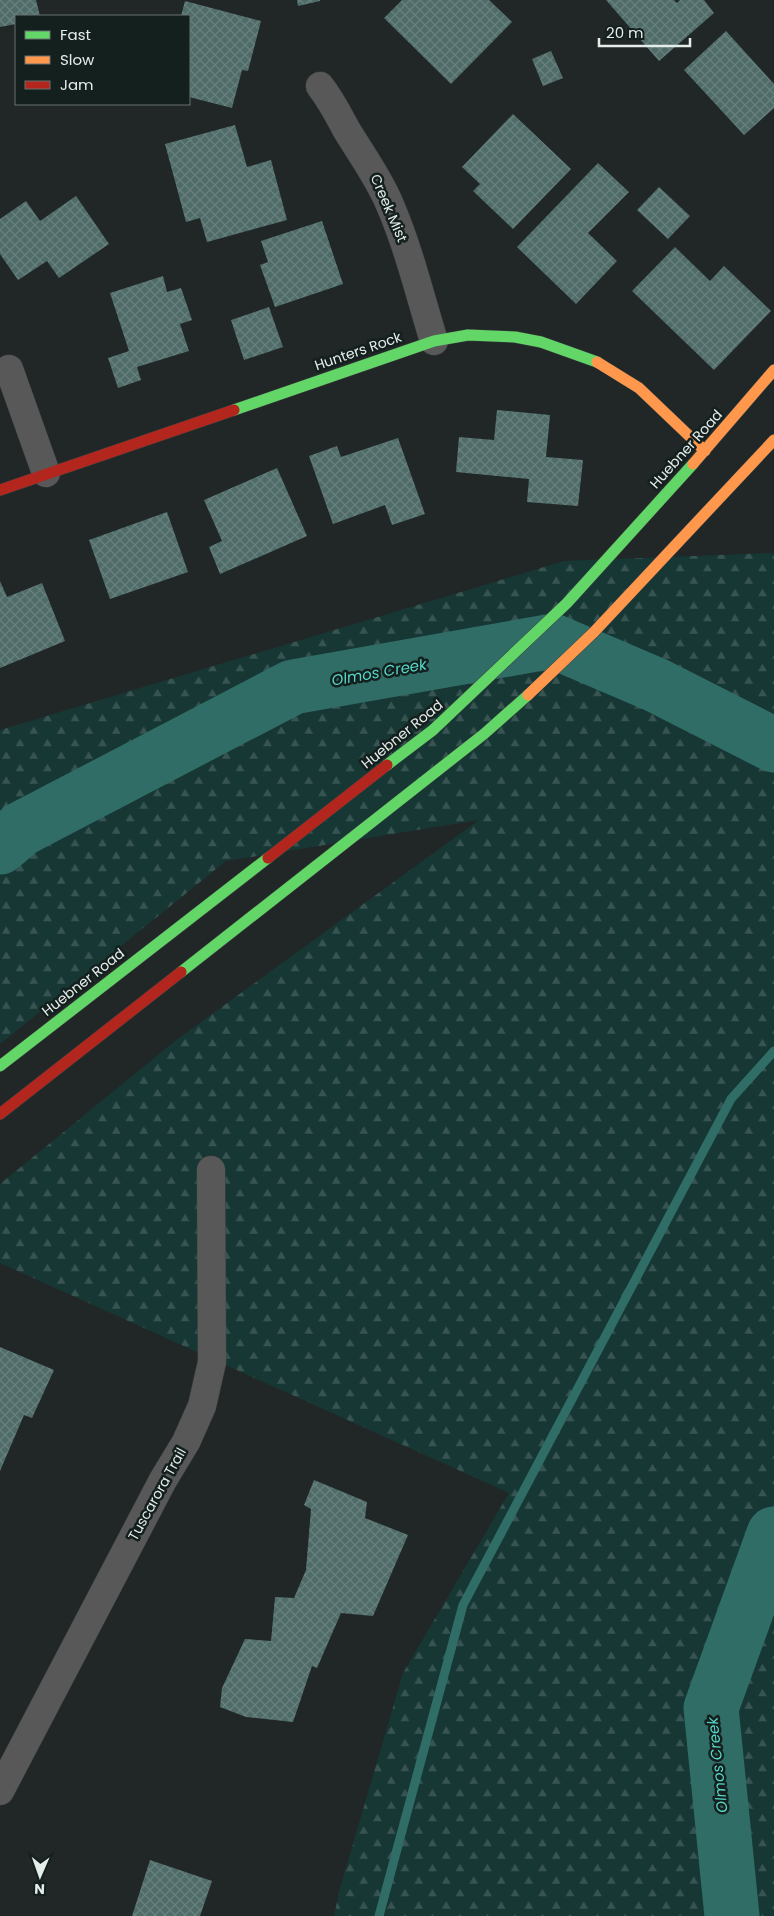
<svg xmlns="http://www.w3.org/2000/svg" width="774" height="1916" font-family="Poppins,sans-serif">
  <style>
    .forest { fill: url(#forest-firs) }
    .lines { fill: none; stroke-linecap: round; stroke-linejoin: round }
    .stream { stroke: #306d66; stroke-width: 9 }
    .river { stroke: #306d66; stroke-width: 55 }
    .building { fill: url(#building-cross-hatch) }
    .street-casing { stroke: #3c4241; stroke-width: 29 }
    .fast-casing { stroke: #3c4241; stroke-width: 12 }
    .slow-casing { stroke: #3c4241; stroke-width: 12 }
    .jam-casing { stroke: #3c4241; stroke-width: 12 }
    .street { stroke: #585859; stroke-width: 28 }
    .fast { stroke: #63d668; stroke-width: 11 }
    .slow { stroke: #ff974d; stroke-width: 11 }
    .jam { stroke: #b3261e; stroke-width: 11 }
    .labels { text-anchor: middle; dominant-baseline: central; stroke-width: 5; stroke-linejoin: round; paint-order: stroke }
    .street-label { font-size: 14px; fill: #e5edeb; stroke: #14201e }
    .water-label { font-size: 15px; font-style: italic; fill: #55d7c9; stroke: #14201e }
  </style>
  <defs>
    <pattern id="forest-firs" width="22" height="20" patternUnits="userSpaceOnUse" patternTransform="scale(1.25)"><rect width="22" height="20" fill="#163734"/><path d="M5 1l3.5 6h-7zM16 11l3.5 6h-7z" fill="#385452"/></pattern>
    <pattern id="building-cross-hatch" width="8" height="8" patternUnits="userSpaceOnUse" patternTransform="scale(1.25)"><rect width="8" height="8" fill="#4f6c69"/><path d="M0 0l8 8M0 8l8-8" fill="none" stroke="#68817f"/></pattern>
  </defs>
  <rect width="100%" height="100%" fill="#202726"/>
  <path class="forest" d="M772,553L774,555V1916H334L339,1892L403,1673L509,1493L0,1263V1184L175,1041L479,820L226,861L0,1044V730L564,561Z"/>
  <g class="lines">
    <path class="stream" d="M379,1916L463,1605L731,1099L774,1051"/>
    <path class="river" d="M0,847L21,829L293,687L553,641L656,685L774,745
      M732,1916L711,1708L774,1534"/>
  </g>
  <path class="building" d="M0,0H36L40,16H16V24L0,27Z
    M297,0H320V1L298,6Z
    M402,0H489L512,22L451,84L384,18Z
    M606,0H674L677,3L680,0H704L714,13L659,61Z
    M185,1L261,21L248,71L242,70L232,108L189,97V16H181Z
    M726,31L774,84V108L744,135L684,70Z
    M551,51L563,78L543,86L532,59Z
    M513,114L571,169L513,229L473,191L480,184L462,167Z
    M235,125L247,167L271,160L287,220L207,242L200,218L186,222L165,144Z
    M598,163L629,192L588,233L617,261L576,304L517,247Z
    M659,187L690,216L668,239L637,210Z
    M76,196L109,244L59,278L47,261L18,280L0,254V219L26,201L40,221Z
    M322,221L343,284L275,307L260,265L268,262L261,241Z
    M675,247L710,281L724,266L771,311L714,370L632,291Z
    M163,276L167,292L181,288L192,320L180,324L189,351L137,367L141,380L118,388L108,358L129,351L110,293Z
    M269,307L283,347L244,360L231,320Z
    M497,410L550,415L546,457L583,460L578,506L527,502L529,479L456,472L459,437L494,440Z
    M398,438L425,514L392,525L385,505L333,524L309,456L337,446L341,457Z
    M277,468L307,536L220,574L209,547L222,541L204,500Z
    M167,512L188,572L110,599L89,540Z
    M0,581L7,597L42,583L65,641L0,668Z
    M0,1347L54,1370L32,1418L24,1415L0,1471Z
    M314,1480L367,1502L365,1518L408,1535L373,1616L341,1613L317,1668L312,1666L293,1722L246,1717L220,1707L222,1688L245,1639L271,1641L275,1597L294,1598L306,1570L311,1509L304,1505Z
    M150,1860L212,1881L200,1916H132Z"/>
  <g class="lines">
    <g class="street-casing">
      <path id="street" d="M320,86C331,100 338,114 346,129C361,154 379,178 390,205C409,249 420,296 434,341
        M9,369L46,473
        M0,1791L163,1480L186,1442L202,1406L212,1362L211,1170"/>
    </g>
    <g class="fast-casing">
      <path id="fast" d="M234,410L434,341L468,335L515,337L541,342L597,362
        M387,765L433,730L567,603L693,464
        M181,972L484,734L528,695
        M0,1066L268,858"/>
    </g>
    <g class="slow-casing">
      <path id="slow" d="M597,362L639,388L705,451
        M693,464L774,370
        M528,695L594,632L774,440"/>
    </g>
    <g class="jam-casing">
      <path id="jam" d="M0,490L234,410
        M268,858L387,765
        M0,1114L181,972"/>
    </g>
    <use href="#street" class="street"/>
    <use href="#fast" class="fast"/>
    <use href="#slow" class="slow"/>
    <use href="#jam" class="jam"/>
  </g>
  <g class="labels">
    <g class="street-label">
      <text transform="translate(389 208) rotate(67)">Creek Mist</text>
      <text transform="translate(358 351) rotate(-19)">Hunters Rock</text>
      <text transform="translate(686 449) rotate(-48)">Huebner Road</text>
      <text transform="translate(402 734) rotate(-39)">Huebner Road</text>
      <text transform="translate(83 982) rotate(-38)">Huebner Road</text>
      <text transform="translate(157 1494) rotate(-61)">Tuscarora Trail</text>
    </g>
    <g class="water-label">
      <text transform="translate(379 672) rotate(-10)">Olmos Creek</text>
      <text transform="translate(717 1765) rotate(-96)">Olmos Creek</text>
    </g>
  </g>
  <rect x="15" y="15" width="175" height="90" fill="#14201e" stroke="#687270"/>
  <rect x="25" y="31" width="25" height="8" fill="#63d668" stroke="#687270"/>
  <text x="60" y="40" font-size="15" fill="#e5edeb">Fast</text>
  <rect x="25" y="56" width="25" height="8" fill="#ff974d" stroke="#687270"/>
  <text x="60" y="65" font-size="15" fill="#e5edeb">Slow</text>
  <rect x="25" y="81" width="25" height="8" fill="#b3261e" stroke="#687270"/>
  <text x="60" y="90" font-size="15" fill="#e5edeb">Jam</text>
  <g transform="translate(40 1876) rotate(182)" stroke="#14201e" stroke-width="4" paint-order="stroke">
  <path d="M0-4L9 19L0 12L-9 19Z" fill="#e5edeb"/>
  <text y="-8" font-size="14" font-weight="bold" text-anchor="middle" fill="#e5edeb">N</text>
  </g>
  <path d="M599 38v8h91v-8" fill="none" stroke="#e5edeb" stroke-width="2.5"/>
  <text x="606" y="38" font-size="15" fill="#e5edeb" stroke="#14201e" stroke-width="4" paint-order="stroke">20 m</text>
</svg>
